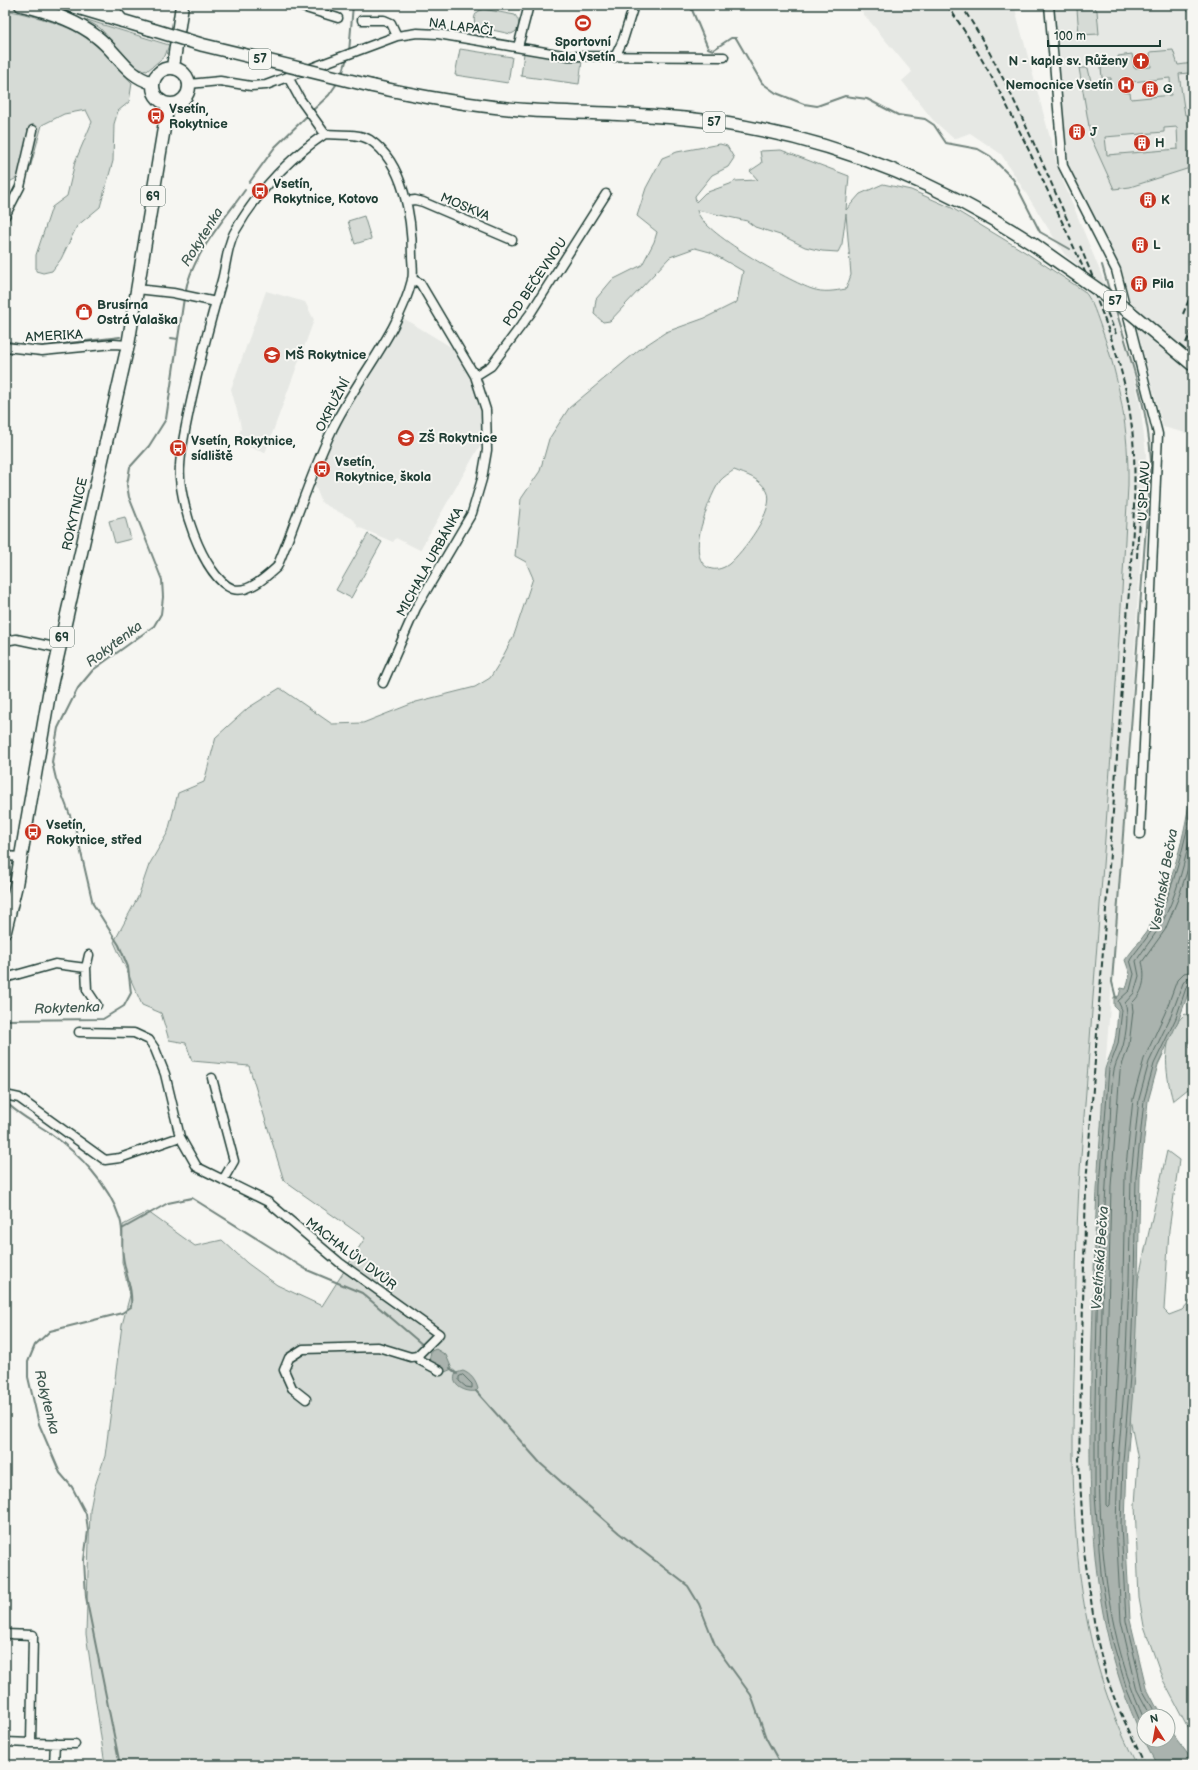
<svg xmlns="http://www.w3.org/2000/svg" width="1198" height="1770" font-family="'Balsamiq Sans',sans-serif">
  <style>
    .built { fill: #e6e8e4 }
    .green { fill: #d6dbd6; stroke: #7a8c85; fill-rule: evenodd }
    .water { fill: #aab3ae; stroke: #72847d }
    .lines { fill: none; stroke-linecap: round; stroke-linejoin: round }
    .shore { stroke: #576c65; stroke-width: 1 }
    .stream { stroke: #72847d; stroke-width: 2 }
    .minor-casing { stroke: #1f3d34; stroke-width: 11 }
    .primary-casing { stroke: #1f3d34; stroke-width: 15 }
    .minor { stroke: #f6f6f2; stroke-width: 8 }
    .primary { stroke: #f6f6f2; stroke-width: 12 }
    .rail { stroke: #1f3d34; stroke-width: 2; stroke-dasharray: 6 3; stroke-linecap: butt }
    .primary-bridge-casing { stroke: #1f3d34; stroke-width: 15; stroke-linecap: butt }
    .primary-bridge { stroke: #f6f6f2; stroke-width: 12 }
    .labels { text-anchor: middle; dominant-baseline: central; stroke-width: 4; stroke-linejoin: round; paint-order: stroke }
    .shield { fill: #f6f6f2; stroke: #60746d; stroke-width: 1 }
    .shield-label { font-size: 12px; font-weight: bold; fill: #1f3d34 }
    .street-label { font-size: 13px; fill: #1f3d34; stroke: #f6f6f2 }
    .poi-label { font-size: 13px; font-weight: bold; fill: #1f3d34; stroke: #f6f6f2; text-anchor: start }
    .water-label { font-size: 14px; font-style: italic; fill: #425a52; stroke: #f6f6f2 }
  </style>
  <rect width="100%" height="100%" fill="#f6f6f2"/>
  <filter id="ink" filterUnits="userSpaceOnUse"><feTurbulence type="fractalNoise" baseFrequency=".025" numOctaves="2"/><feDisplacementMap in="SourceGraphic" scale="8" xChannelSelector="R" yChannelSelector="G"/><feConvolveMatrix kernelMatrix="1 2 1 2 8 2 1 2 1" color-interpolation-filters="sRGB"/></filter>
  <g filter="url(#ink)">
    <path class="built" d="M856,5H1014L1059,171L1104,281L1130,360L1140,404L1146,453L1145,486L1119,891L1096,1186L1090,1461L1092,1525L1097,1575L1107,1637L1131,1713L1157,1765H1137L1115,1720L1098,1670L1090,1641L1080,1577L1075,1527L1073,1462L1079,1185L1113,723L1128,486V454L1123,406L1118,382L1106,343L1076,263L1065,255L1001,154L970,133L954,139L933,120L902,81L912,72Z
      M1052,5H1193V437L1190,434L1163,427L1121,268L1067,164Z
      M266,291L305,302L314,320L265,453L235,442L241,429L240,422L231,389Z
      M398,315L456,350L475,376L481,407L483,443L478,449L420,550L396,538L393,542L358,527L354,520L322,503L316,488L310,484L331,432Z"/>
    <path class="green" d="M1093,5L1097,11L1099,34L1079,35L1077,9L1079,7Z
      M483,9L515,15C521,22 520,31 511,34L478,27L475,25C473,17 475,12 483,9Z
      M5,10C28,14 67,24 86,38C104,50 118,68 132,83L129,102L118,111L114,124L113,161L100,207L77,226L61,259L52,271L43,273L36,271V255L52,207L67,196L75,162L92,122L86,110L64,114L42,125L29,172L5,184Z
      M84,19L169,45L165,56L147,71L136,68L100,28Z
      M460,49L512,57L508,83L455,75Z
      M1173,50L1178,65L1193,63V102H1191L1188,73L1179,74L1185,115L1193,114V167L1130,187L1114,189L1091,138L1079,68H1088L1092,86H1099V82L1111,80V78H1102L1101,67L1119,65L1118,56L1132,54L1134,68L1151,67L1150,52ZM1170,78L1171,95L1131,99L1130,93L1123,92L1122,83ZM1177,127L1178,149L1107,155L1105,137L1164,132V128Z
      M524,53L582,61L579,84L521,76Z
      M720,144L727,146L734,158L728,167L712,175L695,196L696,202L705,193L730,184L735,181L758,180L750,171L762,163L760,151L781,150L849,176L846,210L860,194L883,184L911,190L952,208L1025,252L1084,291C1093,301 1097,317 1102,330C1120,381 1129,431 1128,486C1119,656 1106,827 1093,997C1089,1060 1083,1122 1079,1185C1076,1237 1076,1289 1075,1340C1071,1489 1066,1629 1137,1765H105L86,1634L90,1510L94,1489L105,1456L122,1325L130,1295L122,1262L123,1225L148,1212L195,1246L222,1240L247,1263L277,1285L322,1306L365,1238L284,1181L249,1066L192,1061L186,1043L169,1040L161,1013L142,1005L114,942L138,897L149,865L168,832L178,793L204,782L216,737L248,708L280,688L332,724L363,723L416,702L475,687L490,678L500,662L514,635L533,578L526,562L515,556L521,499L540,471L549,439L569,408L640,349L666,332L705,318L737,302L743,271L710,252L695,248L670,257L610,321L603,322L594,314L596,299L612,280L642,265L654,242L657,232L637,216L646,188L662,158L677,152ZM697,210L747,221L755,227L783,236L805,247L822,251L838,252L842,244L846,214L851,275L846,289C834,291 824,293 812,289C791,282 700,232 697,210ZM734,470C747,475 759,478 767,491C777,508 742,553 729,564C724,568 718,570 712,569C693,565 698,537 702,524C706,510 712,493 720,481C723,477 730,473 734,470Z
      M364,216L371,239L355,244L348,221Z
      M125,517L131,539L115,543L109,521Z
      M368,534L382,542L351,598L336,590Z
      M1185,1014L1193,1018L1189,1046L1193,1049V1085L1173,1101C1165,1072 1160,1036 1185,1014Z
      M1167,1151L1179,1160L1169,1230L1164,1310L1169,1315L1182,1310L1193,1298V1737L1163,1680L1144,1626L1139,1598L1135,1505L1138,1460L1130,1419L1138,1281Z"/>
    <path class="water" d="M1193,776V980L1179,1019L1158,1065L1148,1101L1140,1177L1138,1281L1134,1376L1127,1462L1125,1525L1130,1620L1146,1687L1161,1716H1144V1740H1168V1728L1193,1761V1765H1157C1077,1625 1089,1460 1093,1305C1095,1245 1096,1186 1101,1127C1102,1108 1103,1088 1105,1069C1107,1061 1112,1053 1114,1044C1117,1033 1117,1021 1118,1010L1114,1006V997L1119,996L1121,988L1126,989L1130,974L1125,960C1134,948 1145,936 1152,922C1175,878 1187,826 1193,776Z
      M436,1349L446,1355L452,1369L445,1372L433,1367L429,1361L431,1351Z
      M463,1371C471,1374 476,1381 478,1389L476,1391C467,1393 449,1386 456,1373Z"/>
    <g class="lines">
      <path class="shore" d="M1193,853L1178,899L1165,930L1142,962C1146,977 1144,992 1132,1003L1133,1011L1129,1045L1120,1071L1111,1186L1106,1403V1505L1108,1507L1110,1505L1123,1281L1125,1176L1133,1099L1144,1059L1165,1013L1177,980L1184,973L1193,971
        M463,1375L472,1384V1388L466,1387L459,1381V1377Z
        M1151,1716L1137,1690L1121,1621L1116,1525L1118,1461L1125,1376L1129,1281L1131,1176L1139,1099L1149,1062L1171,1016L1183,983L1187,978L1193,977
        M1157,1716L1142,1689L1126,1621L1121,1525L1123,1462L1130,1376L1134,1281L1136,1177L1144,1100L1154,1064L1176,1018L1187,985L1193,982
        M1144,1719C1092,1604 1098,1473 1101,1350C1103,1281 1103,1211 1109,1142C1111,1119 1110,1092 1114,1070C1116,1061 1121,1054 1123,1046C1126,1034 1129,1014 1125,1003L1134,993L1139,976L1136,961C1143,950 1152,939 1159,928C1177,897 1185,860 1193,826
        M1144,1731L1127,1690L1111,1636L1101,1574L1095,1494V1403L1100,1186L1109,1068L1118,1044L1122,1010L1118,1001L1130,990L1134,974L1130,960C1138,948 1149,937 1155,924C1175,886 1184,844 1193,803"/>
      <path class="stream" d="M690,5L708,48L713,50L731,38H736L762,83L776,93L804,104L817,106L845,96L867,99L898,115L925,119L934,125L946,143L978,149L990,156L1013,179L1040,232L1070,249
        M349,52L353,5
        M342,75L347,58
        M312,111L329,95L338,82
        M249,183L275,147L309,114
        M1102,265L1110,293
        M185,294C190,258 224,220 245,190
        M1115,307C1130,358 1148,407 1151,460L1112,982L1116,998
        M171,338L178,339
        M5,341L21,345
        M35,347L120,337
        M5,1020L103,1019L124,1006L131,993L128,967L119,945L93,904L76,831L56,779L52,762L58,728L78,688L93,670L154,626L161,614L163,597L162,580L129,497L127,485L130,467L149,446L166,419L184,298
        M5,1101C17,1114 35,1123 50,1133C79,1154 109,1184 120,1219C124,1231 121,1244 123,1256C125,1274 133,1288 131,1307L122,1313L50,1331L35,1345L28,1362V1377L39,1424L60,1473L72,1487L86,1514L88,1531L84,1560L86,1597L120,1765
        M122,1229L168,1203L192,1198L307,1270L362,1293L424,1346
        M450,1368L457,1374
        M476,1391L541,1464L619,1533L688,1586L699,1604L716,1647L751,1695L766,1738L781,1765"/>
      <g class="minor-casing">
        <path id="minor" d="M296,5L338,18
          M1049,5L1063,166L1116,270L1158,434L1140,834
          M362,20H384L391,23L397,36L417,33L438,34L569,56L724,57
          M518,47L529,5
          M615,57L623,40L634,5
          M288,77L300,99L325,134
          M189,84L220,81L251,86L266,85L397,36
          M325,134C339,135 358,133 370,140C404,163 412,218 412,256C412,263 414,273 412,280C399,333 354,382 331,432C310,476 296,522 277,567C267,576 248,594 233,589C202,577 177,496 180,466C181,446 186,426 190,406C199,364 210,322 222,280C226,266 227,246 234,233C256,194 288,159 325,134Z
          M407,201L415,200L423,202L512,240
          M5,216L20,187L33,130
          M137,289L173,293L216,302
          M5,347L42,351L114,344L128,345
          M475,376L491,366L530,314L606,194
          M5,641L16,639L59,648
          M383,683L416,608L472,513L482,479L487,450L486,410L475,376L420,283L412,279
          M5,856L21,857
          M86,968L89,955
          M5,978L55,964L86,968L87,990L97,1005
          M79,1032L134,1033L149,1040L155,1049L165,1074L180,1137
          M212,1078L234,1161L223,1180
          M5,1095L19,1098L105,1160L120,1158L180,1137L197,1167L268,1202L340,1263L439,1334L417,1356L411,1357L378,1347L303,1349L289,1358L284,1370L292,1388L306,1399
          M417,1356L421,1361L440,1371
          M5,1634L33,1635L31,1743L5,1742
          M31,1743L75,1744
          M54,1765L55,1743"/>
      </g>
      <g class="primary-casing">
        <path id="primary" d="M21,5C47,11 76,20 97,37C118,53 126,76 153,83
          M69,5L150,29
          M109,5L122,21
          M173,67L182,5
          M153 86a18 18 0 1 1 36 0a18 18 0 1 1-36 0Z
          M372,86C422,97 473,106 525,110C591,114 657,113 722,123C835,140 938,182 1033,244
          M5,931L16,885L49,694L128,345L168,104"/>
      </g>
      <use href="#minor" class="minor"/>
      <use href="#primary" class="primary"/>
      <path class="rail" d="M947,5C992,69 1024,139 1056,209C1086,273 1117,337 1129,407C1138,459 1134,511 1131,563L1086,1185L1079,1460L1084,1551L1096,1635L1106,1676L1117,1705L1145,1765
        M961,5C1006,74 1037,151 1070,226
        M1080,246L1116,334
        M1183,314L1193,290
        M1186,343L1193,327
        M1137,558L1140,496"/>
      <g class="primary-bridge-casing">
        <path id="primary-bridge" d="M150,29L203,45L372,86
          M1033,244L1131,313L1193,365"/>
      </g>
      <use href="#primary-bridge" class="primary-bridge"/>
    </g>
  </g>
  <defs>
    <g id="stadium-disc" transform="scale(0.9)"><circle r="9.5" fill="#c8321e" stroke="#f6f6f2"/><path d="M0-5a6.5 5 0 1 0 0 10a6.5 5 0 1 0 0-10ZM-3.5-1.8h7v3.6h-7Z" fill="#fff"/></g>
    <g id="church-disc" transform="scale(0.9)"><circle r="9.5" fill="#c8321e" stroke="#f6f6f2"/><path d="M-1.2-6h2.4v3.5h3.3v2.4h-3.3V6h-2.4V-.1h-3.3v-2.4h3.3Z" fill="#fff"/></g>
    <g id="hospital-disc" transform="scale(0.9)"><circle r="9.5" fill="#c8321e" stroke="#f6f6f2"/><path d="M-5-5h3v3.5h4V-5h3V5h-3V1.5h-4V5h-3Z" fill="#fff"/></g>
    <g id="building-disc" transform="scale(0.9)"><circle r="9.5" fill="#c8321e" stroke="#f6f6f2"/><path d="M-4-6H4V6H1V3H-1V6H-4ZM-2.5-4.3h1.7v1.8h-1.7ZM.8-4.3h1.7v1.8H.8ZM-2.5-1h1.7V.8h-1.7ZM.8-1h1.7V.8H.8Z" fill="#fff"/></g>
    <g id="bus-disc" transform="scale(0.9)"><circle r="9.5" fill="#c8321e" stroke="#f6f6f2"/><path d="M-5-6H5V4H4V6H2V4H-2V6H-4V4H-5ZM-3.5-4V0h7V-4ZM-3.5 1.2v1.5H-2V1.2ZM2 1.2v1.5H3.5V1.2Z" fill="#fff"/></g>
    <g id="shop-disc" transform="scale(0.9)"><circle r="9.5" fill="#c8321e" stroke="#f6f6f2"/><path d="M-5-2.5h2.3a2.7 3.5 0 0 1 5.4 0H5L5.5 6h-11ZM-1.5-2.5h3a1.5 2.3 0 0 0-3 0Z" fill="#fff"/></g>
    <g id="school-disc" transform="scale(0.9)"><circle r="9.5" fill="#c8321e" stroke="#f6f6f2"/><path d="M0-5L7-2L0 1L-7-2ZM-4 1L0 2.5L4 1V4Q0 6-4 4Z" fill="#fff"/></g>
  </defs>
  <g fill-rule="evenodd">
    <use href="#stadium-disc" x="583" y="23"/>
    <use href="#church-disc" x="1141" y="61"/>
    <use href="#hospital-disc" x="1126" y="85"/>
    <use href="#building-disc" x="1150" y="89"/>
    <use href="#bus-disc" x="156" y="116"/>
    <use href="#building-disc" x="1077" y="132"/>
    <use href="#building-disc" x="1142" y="143"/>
    <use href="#bus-disc" x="260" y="191"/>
    <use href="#building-disc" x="1148" y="200"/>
    <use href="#building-disc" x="1140" y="245"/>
    <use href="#building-disc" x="1139" y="284"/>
    <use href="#shop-disc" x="84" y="312"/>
    <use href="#school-disc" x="272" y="355"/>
    <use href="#school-disc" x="406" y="438"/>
    <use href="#bus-disc" x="178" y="448"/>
    <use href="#bus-disc" x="322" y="469"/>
    <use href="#bus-disc" x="33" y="832"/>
  </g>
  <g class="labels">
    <g class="shield">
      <rect x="249" y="49" width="22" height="20" rx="3"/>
      <rect x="703" y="112" width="22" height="20" rx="3"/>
      <rect x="141" y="186" width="24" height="20" rx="3"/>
      <rect x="1104" y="291" width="22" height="20" rx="3"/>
      <rect x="50" y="627" width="24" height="20" rx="3"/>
    </g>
    <g class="shield-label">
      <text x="260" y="59">57</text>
      <text x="714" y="122">57</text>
      <text x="153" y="196">69</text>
      <text x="1115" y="301">57</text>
      <text x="62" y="637">69</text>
    </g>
    <g class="street-label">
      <text transform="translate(461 27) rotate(8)">NA LAPAČI</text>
      <text transform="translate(465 207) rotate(23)">MOSKVA</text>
      <text transform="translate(535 282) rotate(-56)">POD BEČEVNOU</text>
      <text transform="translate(54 336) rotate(-3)">AMERIKA</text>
      <text transform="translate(333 405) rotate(-62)">OKRUŽNÍ</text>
      <text transform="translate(1144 491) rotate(-87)">U SPLAVU</text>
      <text transform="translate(75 514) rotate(-77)">ROKYTNICE</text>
      <text transform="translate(430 562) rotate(-61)">MICHALA URBÁNKA</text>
      <text transform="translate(351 1254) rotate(37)">MACHALŮV DVŮR</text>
    </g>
    <g class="poi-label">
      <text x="583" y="42" text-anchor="middle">Sportovní<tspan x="583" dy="15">hala Vsetín</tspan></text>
      <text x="1128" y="61" text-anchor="end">N - kaple sv. Růženy</text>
      <text x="1113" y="85" text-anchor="end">Nemocnice Vsetín</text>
      <text x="1163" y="89">G</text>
      <text x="169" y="109">Vsetín,<tspan x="169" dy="15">Rokytnice</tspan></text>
      <text x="1090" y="132">J</text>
      <text x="1155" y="143">H</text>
      <text x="273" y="184">Vsetín,<tspan x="273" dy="15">Rokytnice, Kotovo</tspan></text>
      <text x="1161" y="200">K</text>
      <text x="1153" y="245">L</text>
      <text x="1152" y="284">Pila</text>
      <text x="97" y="305">Brusírna<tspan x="97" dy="15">Ostrá Valaška</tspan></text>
      <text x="285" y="355">MŠ Rokytnice</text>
      <text x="419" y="438">ZŠ Rokytnice</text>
      <text x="191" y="441">Vsetín, Rokytnice,<tspan x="191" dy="15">sídliště</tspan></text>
      <text x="335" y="462">Vsetín,<tspan x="335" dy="15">Rokytnice, škola</tspan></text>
      <text x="46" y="825">Vsetín,<tspan x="46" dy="15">Rokytnice, střed</tspan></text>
    </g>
    <g class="water-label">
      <text transform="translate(202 237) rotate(-58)">Rokytenka</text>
      <text transform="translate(114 644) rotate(-37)">Rokytenka</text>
      <text transform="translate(1164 880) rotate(-80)">Vsetínská Bečva</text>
      <text transform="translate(67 1008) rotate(-2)">Rokytenka</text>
      <text transform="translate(1100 1258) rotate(-86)">Vsetínská Bečva</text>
      <text transform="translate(47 1402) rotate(76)">Rokytenka</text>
    </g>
  </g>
  <rect width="1198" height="1770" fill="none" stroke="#f6f6f2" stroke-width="20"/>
  <rect x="10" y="10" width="1178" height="1750" fill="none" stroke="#1f3d34" stroke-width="1.5" filter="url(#ink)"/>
  <g transform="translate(1156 1728) rotate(349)"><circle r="19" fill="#f6f6f2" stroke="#a0aca6"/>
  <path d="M0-3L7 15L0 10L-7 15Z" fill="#c8321e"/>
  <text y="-6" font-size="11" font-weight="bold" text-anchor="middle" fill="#1f3d34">N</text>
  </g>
  <path d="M1048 40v6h112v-6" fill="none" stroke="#1f3d34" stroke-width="2"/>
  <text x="1054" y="40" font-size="12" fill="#1f3d34" stroke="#f6f6f2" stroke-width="3" paint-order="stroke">100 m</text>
</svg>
